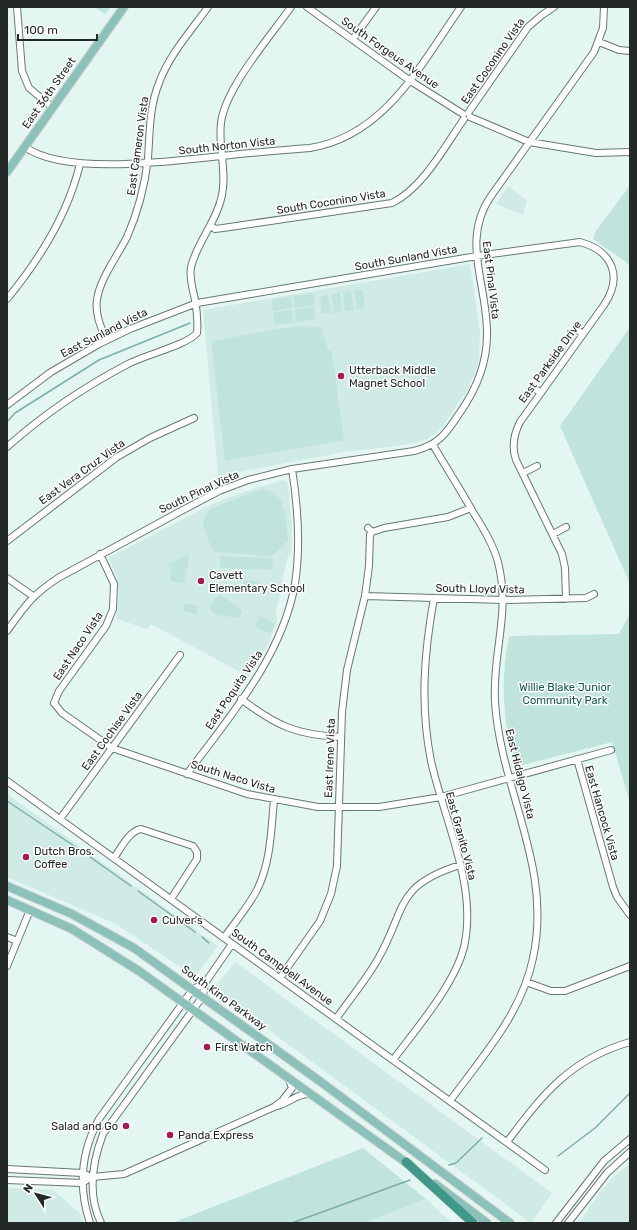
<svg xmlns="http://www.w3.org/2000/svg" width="637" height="1230" font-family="Rubik,sans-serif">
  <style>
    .built { fill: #d0ebe5 }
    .green { fill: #c0e3dc }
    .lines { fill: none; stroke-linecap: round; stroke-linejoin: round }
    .stream { stroke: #7aafa5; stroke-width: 1.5 }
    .minor-casing { stroke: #687874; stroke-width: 8 }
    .major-casing { stroke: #d3d4d4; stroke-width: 10 }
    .highway-casing { stroke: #d3d4d4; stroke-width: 10 }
    .minor { stroke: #fff; stroke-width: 6 }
    .major { stroke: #8cc1b9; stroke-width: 8 }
    .highway { stroke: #3f988a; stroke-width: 9 }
    .poi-dot { fill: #a71857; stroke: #fff; stroke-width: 1.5 }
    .labels { text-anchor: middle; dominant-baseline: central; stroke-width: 3; stroke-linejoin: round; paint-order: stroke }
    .street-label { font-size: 11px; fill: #222927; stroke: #fff }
    .poi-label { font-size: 11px; fill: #222927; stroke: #fff; text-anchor: start }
    .park-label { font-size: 11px; fill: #115b51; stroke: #fff }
  </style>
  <rect width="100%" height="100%" fill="#e4f6f2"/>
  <path class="built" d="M508,186L527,200L523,215L496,204Z
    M470,264L480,333L479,363L468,389L442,428L427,440L404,445L344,452L218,476L203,310Z
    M283,480L287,482L288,487L292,525L291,552L287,559L276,613L277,623L267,646L249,677L151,624L147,629L117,619L119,594L117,577L108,558L210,505L237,494Z
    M7,794L218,946L195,977L116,924L7,877Z
    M235,962L552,1193L531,1223L213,989Z
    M630,1164V1223H579L600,1192L614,1177Z
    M7,1188L53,1190L80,1213L84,1223H7Z
    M426,1199L452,1223H364Z"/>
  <path class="green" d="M94,7H111L105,14Z
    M630,185V265L593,239L596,231Z
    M363,289L365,308L357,309L354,291Z
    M351,291L354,310L345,311L343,292Z
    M313,293L315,305L295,308L293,296Z
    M340,293L342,312L334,313L331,294Z
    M328,295L331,313L322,314L320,296Z
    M291,297L293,308L273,311L272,299Z
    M314,307L316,319L296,322L295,310Z
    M292,310L294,322L274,325L273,313Z
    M297,326L322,327L328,350L332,352L344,440L225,461L211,341Z
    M630,327V584L560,426Z
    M262,489C287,491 286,520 288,540L287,542L272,556L215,552L212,549C206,534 196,519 212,508Z
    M187,555L189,557L184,583L171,581L170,576L172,574L168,564Z
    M220,556L273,558L272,570L220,568Z
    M243,581H258L257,589L243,588Z
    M220,595L239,607L242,613L239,618L217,615L209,609L214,598Z
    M185,603L198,606L197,614L183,611Z
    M630,613V803L612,742L515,767C503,720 500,683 509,636L619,634Z
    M259,616L275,623L270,634L255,627Z
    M363,1148L426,1199L364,1223H172Z"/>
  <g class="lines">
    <path class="stream" d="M7,422L15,413L99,360L190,323
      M7,801L83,852
      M90,857L131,886
      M138,891L195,932
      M202,937L209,943
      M558,1156L595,1128L630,1093
      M449,1165L456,1163L482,1138
      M292,1223L410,1180"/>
    <g class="minor-casing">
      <path id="minor" d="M17,7L22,71L29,88L52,107
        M307,7L409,80L463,114
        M353,39L376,7
        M599,42L619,50L630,51
        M468,113L528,27L542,15L554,7
        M470,117L529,142L596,153L630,152
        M25,147C65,176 173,161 222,156C251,153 281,150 310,148C385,136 421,64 461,7
        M211,226L215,229L223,228L392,203C423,188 445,146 464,119
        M7,299C40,259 68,214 80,164
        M576,329L583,334
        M106,340C101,327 95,315 97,300C99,280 118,255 127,237C138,212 145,185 148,158C150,132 149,108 159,83C169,55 191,31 208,7
        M534,388L541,393
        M7,405L51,372L99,344L130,329L197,303L477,256L580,242C613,251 623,277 604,305L520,422C514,434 511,446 516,460L562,554L565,568L566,599
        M433,445C446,467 460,489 473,512C483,528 493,544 498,562C511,613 492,653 495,702C501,792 553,866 533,958C522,1013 482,1057 450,1101
        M7,447C44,414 84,387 128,364C145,355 187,345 197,333C198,322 197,311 195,300C193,289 189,279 191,267C197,242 217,221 222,195C227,171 218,147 221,123C225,88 270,37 291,7
        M523,473L537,466
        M372,532L384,528L448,517L471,508
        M553,534L566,527
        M7,541L117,457L150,438L194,418
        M7,578L33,596
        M365,596L504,600L586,598L594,594
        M7,631C25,606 32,595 58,578L181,511L219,491L248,480L292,469L414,451C438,445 446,434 459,414C476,390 487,365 487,335C488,285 460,241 491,196L594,52L603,28L604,7
        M241,699C277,726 296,735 341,737
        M54,703L62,713L112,748L247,794L318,807H379L441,797L611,750
        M54,703L59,691L106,626L113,609L114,584L100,554
        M577,759L613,887L617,897L630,915
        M187,774C230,716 282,657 295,584C301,545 298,507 292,469
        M7,781L545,1170
        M60,819L180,655
        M114,858C121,848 129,831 141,829L193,846L197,852V859L171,899
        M7,937L17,941
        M224,938C235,922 248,907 257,890C271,862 271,830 274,800
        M7,966L30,910
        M280,978L320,921L331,894L337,866L342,712L347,670L365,596L369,566L370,535L372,532L368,528
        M526,982L551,991H565L630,966
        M336,1019C350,999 366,980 378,959C407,908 394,886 460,865
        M393,1060C416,1029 455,984 464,947C478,886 444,820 431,761C420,706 424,653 434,598
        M277,1106C290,1103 297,1093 310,1094
        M507,1142C542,1095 570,1059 630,1042
        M7,1169L82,1173L92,1177
        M7,1180L82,1183L92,1177L124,1174L274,1107L282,1101L292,1088L288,1077
        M90,1223C78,1187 81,1152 99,1119L193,989L205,983
        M101,1223C87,1194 92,1163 103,1134L203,996L205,983L232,944
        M556,1223L604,1161L630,1139
        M568,1223L607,1173L630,1152"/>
    </g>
    <g class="major-casing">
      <path id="major" d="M7,172L124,7
        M7,886L72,914L134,948L321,1082L510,1223
        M7,900L72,929L139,971L411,1166
        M435,1184L487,1223"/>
    </g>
    <g class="highway-casing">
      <path id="highway" d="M406,1162L473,1223"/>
    </g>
    <use href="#minor" class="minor"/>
    <use href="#major" class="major"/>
    <use href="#highway" class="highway"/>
  </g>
  <g class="poi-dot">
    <circle cx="341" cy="376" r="4"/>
    <circle cx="201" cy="581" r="4"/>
    <circle cx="26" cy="857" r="4"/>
    <circle cx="154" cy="920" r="4"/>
    <circle cx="207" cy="1047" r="4"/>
    <circle cx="126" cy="1126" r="4"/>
    <circle cx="170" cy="1135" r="4"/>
  </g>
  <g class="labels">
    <g class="street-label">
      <text transform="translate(390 53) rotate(35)">South Forgeus Avenue</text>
      <text transform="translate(493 61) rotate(-55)">East Coconino Vista</text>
      <text transform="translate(49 93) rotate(-55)">East 36th Street</text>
      <text transform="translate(138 146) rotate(-82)">East Cameron Vista</text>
      <text transform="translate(227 146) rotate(-6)">South Norton Vista</text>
      <text transform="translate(331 202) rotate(-9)">South Coconino Vista</text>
      <text transform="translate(406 258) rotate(-10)">South Sunland Vista</text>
      <text transform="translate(491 280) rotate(83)">East Pinal Vista</text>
      <text transform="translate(104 333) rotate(-27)">East Sunland Vista</text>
      <text transform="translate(550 362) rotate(-54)">East Parkside Drive</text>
      <text transform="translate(82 472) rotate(-36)">East Vera Cruz Vista</text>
      <text transform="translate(199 492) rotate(-25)">South Pinal Vista</text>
      <text transform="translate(480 589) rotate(1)">South Lloyd Vista</text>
      <text transform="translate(78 646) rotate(-56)">East Naco Vista</text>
      <text transform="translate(234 690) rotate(-56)">East Poquita Vista</text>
      <text transform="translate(112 731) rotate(-54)">East Cochise Vista</text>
      <text transform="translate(330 758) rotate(-88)">East Irene Vista</text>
      <text transform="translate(520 774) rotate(76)">East Hidalgo Vista</text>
      <text transform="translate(233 777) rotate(17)">South Naco Vista</text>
      <text transform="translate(602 813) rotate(74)">East Hancock Vista</text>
      <text transform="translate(461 836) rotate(75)">East Granito Vista</text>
      <text transform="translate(282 967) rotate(36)">South Campbell Avenue</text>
      <text transform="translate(224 998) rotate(36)">South Kino Parkway</text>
    </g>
    <g class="poi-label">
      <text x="349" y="370">Utterback Middle<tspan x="349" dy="13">Magnet School</tspan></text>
      <text x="209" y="575">Cavett<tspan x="209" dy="13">Elementary School</tspan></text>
      <text x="34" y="851">Dutch Bros.<tspan x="34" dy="13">Coffee</tspan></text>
      <text x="162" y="920">Culver's</text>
      <text x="215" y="1047">First Watch</text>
      <text x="118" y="1126" text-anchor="end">Salad and Go</text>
      <text x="178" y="1135">Panda Express</text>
    </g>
    <g class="park-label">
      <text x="565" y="687">Willie Blake Junior<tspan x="565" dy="13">Community Park</tspan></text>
    </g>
  </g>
  <rect width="637" height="1230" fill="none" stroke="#222927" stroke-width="16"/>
  <g transform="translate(36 1194) rotate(306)" stroke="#ffffff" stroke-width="3" paint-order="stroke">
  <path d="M0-3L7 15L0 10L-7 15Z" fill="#222927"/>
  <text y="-6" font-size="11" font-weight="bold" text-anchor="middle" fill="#222927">N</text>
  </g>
  <path d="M18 34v6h79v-6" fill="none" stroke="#222927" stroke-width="2"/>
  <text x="24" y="34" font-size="12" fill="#222927" stroke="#ffffff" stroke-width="3" paint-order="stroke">100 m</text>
</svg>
